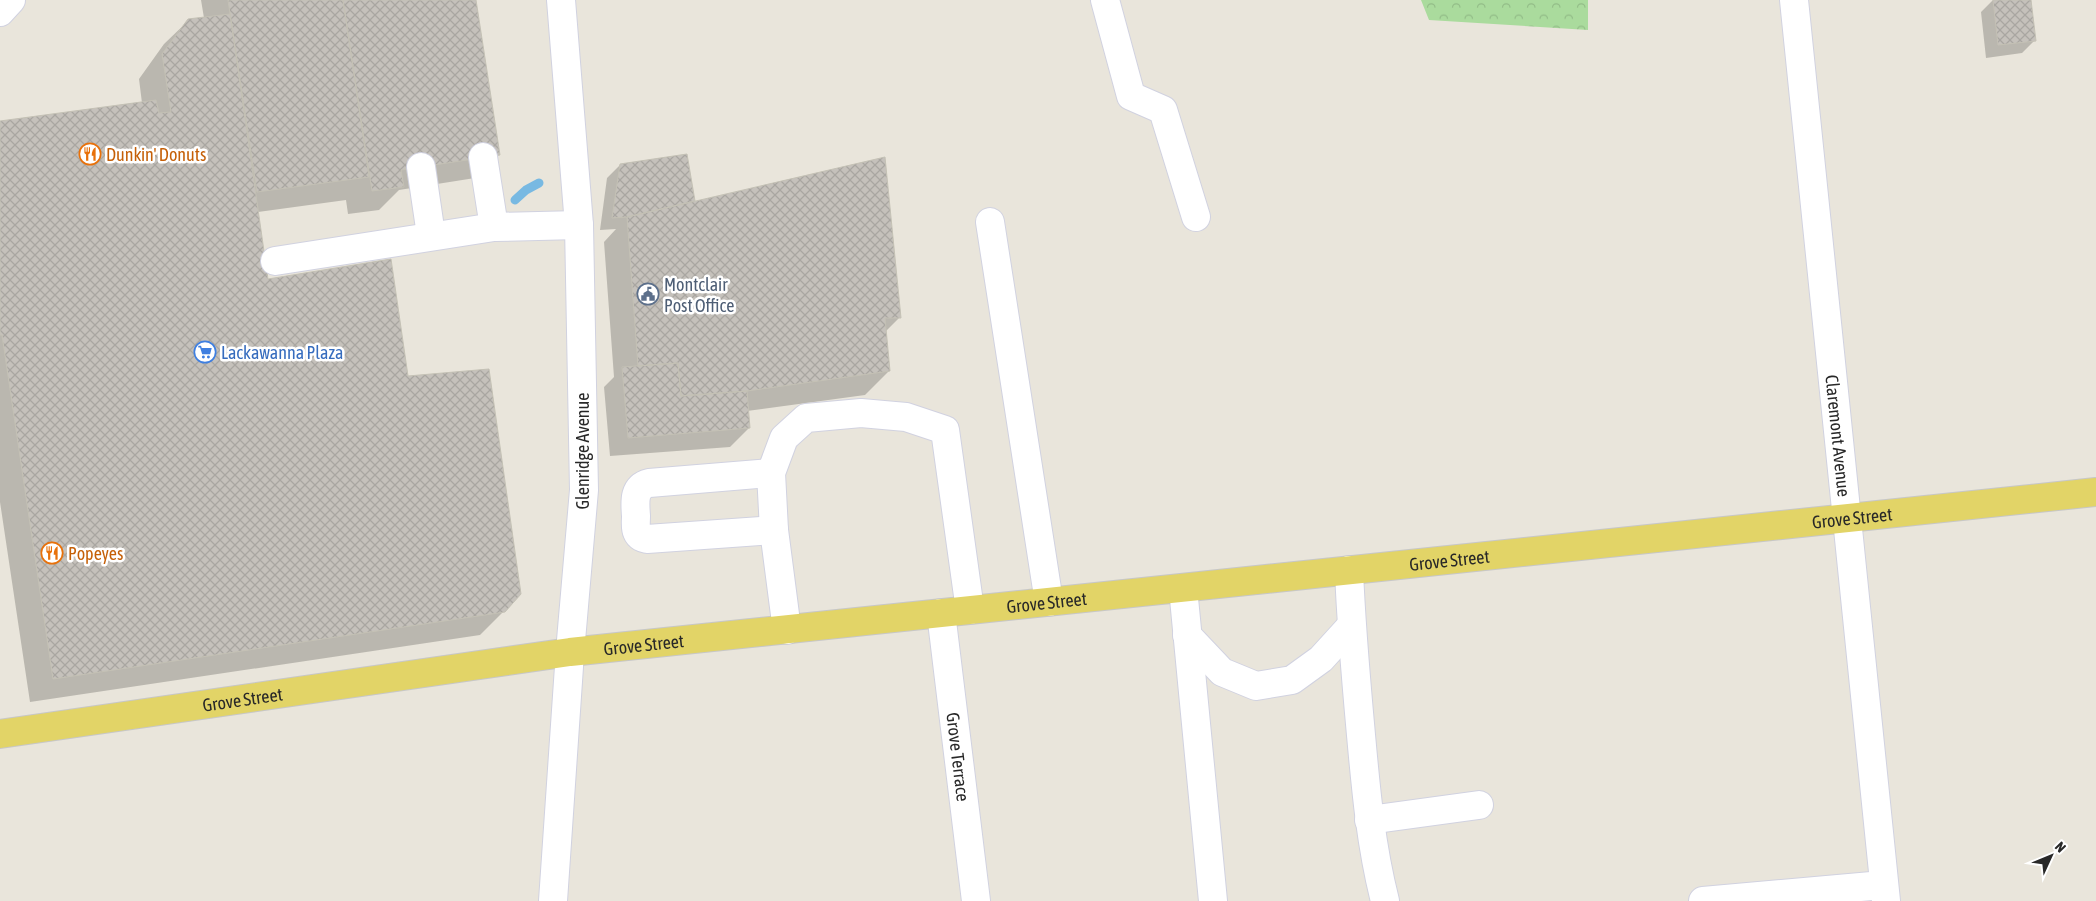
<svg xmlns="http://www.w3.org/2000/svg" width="2096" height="901" font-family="'Asap Condensed',sans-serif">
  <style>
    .forest { fill: url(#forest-crowns) }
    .shadow { fill: #0003 }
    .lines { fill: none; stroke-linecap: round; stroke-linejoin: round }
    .stream { stroke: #78b9e2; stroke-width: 9 }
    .building { fill: url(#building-cross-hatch); stroke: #c4c1b5 }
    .minor-casing { stroke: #d1d2e0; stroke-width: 30 }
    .major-casing { stroke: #c7c7c7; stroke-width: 30 }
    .minor { stroke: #fff; stroke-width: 28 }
    .major { stroke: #e2d467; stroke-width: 28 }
    .labels { text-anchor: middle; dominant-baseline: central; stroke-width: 5; stroke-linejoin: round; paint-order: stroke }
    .food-label { font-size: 18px; fill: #c56008; stroke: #fff; text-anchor: start }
    .service-label { font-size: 18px; fill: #4e5e75; stroke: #fff; text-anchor: start }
    .shop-label { font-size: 18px; fill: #366cbe; stroke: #fff; text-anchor: start }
    .street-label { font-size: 18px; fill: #282828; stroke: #fff }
  </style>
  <defs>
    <pattern id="forest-crowns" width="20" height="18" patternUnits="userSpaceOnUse" patternTransform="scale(1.25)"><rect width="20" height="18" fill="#aadb9d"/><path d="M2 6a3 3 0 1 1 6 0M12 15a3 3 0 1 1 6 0" fill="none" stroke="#92bc87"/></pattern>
    <pattern id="building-cross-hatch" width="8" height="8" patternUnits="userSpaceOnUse" patternTransform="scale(1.25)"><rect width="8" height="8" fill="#c5c1bb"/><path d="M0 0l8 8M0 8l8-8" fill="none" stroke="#a9a6a1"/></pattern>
  </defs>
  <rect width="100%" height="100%" fill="#e9e5db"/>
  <path class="forest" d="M1421,0H1588V30L1429,20Z"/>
  <path class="shadow" d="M201,0H475L499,154L475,178L399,190L379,210L348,214L346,200L258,212L267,280L407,377L504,611L480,635L30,702L0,502V122L142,103L139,79L164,44L189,20L204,18Z
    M1993,0H2030L2035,40L2022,53L1986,58L1981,12Z
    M686,156L694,203L900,317L885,332L889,371L865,395L747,411L749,428L730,447L610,456L604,387L614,377L604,242L616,229L600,230L607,178L620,165Z"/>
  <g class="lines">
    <path class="stream" d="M515,200L526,190L539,183"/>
  </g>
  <path class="building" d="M228,0H343L369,177L257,192Z
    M343,0H476L500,155L401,170L404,187L372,191Z
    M1993,0H2031L2036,41L1998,45Z
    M230,14L268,279L391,259L408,376L489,369L521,594L505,612L53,679L2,335H0V121L156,100L159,113L171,112L162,54L188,19Z
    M687,154L695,201L627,217L612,218L620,164Z
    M885,157L901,318H885L890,371L747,391L681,396L678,363L638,366L627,217Z
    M678,363L681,396L747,391L750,428L628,438L622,367Z"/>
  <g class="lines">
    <g class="minor-casing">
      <g id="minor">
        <path d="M1105,0L1131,96L1163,110L1196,217"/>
        <path id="s1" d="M1794,0L1886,901"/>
        <path d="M0,12L11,0"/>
        <path d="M483,157L494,227"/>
        <path d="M421,167L431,235"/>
        <path d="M990,222L1049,602"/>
        <path d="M275,261L494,227L579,225"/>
        <path d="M771,473L649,483C633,487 635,502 636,516C636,521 635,528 637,532C639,537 643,538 647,539L774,530"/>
        <path d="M1349,570C1351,625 1356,680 1361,735C1366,791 1371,846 1385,901"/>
        <path d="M1183,588L1213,901"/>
        <path id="s2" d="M941,613L976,901"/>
        <path d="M787,630L774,530L771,473L784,438L806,418L861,413L906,417L945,430L970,610"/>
        <path d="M1187,635L1222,672L1256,686L1292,680L1321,659L1351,626"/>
        <path d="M1369,820L1479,805"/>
        <path d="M553,901L570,652L584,490L579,225L561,0"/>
        <path d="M1703,901L1883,885"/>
      </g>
    </g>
    <g class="major-casing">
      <g id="major">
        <path id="s3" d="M0,734L570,652L2096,492"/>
      </g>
    </g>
    <use href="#minor" class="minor"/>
    <use href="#major" class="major"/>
  </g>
  <defs>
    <g id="restaurant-ring" transform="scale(1.125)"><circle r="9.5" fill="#fff" stroke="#e8710a" stroke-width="1.5"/><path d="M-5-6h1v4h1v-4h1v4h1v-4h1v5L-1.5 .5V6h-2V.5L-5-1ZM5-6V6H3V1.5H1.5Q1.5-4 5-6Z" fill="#e8710a"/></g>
    <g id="civic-ring" transform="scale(1.125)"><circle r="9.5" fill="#fff" stroke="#5c6f8a" stroke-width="1.5"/><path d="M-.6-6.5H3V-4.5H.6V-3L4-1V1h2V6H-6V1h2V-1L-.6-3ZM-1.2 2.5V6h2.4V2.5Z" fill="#5c6f8a"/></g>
    <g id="supermarket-ring" transform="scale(1.125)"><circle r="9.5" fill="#fff" stroke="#3f7fe0" stroke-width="1.5"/><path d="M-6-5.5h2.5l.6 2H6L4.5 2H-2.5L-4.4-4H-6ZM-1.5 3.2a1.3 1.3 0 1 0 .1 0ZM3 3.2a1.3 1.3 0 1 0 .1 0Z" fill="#3f7fe0"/></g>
  </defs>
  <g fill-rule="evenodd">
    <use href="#restaurant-ring" x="90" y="154"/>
    <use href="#civic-ring" x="648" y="294"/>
    <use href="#supermarket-ring" x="205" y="352"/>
    <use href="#restaurant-ring" x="52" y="553"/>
  </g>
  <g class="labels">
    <g class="food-label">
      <text x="106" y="154">Dunkin' Donuts</text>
      <text x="68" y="553">Popeyes</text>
    </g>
    <g class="service-label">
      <text x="664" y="284">Montclair<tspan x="664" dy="21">Post Office</tspan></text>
    </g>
    <g class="shop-label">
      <text x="221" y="352">Lackawanna Plaza</text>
    </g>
    <g class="street-label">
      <text stroke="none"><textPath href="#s1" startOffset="438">Claremont Avenue</textPath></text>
      <text transform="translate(582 451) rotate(-90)">Glenridge Avenue</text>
      <text stroke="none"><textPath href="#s3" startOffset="1865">Grove Street</textPath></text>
      <text stroke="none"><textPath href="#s3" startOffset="1460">Grove Street</textPath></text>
      <text stroke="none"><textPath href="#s3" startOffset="1055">Grove Street</textPath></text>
      <text stroke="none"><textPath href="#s3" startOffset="650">Grove Street</textPath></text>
      <text stroke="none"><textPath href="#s3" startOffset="245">Grove Street</textPath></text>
      <text stroke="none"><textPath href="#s2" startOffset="145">Grove Terrace</textPath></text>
    </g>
  </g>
  <g transform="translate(2051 856) rotate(46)" stroke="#ffffff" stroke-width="4" paint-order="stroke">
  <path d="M0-4L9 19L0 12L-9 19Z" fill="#282828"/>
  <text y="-8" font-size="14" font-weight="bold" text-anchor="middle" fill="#282828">N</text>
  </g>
</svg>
